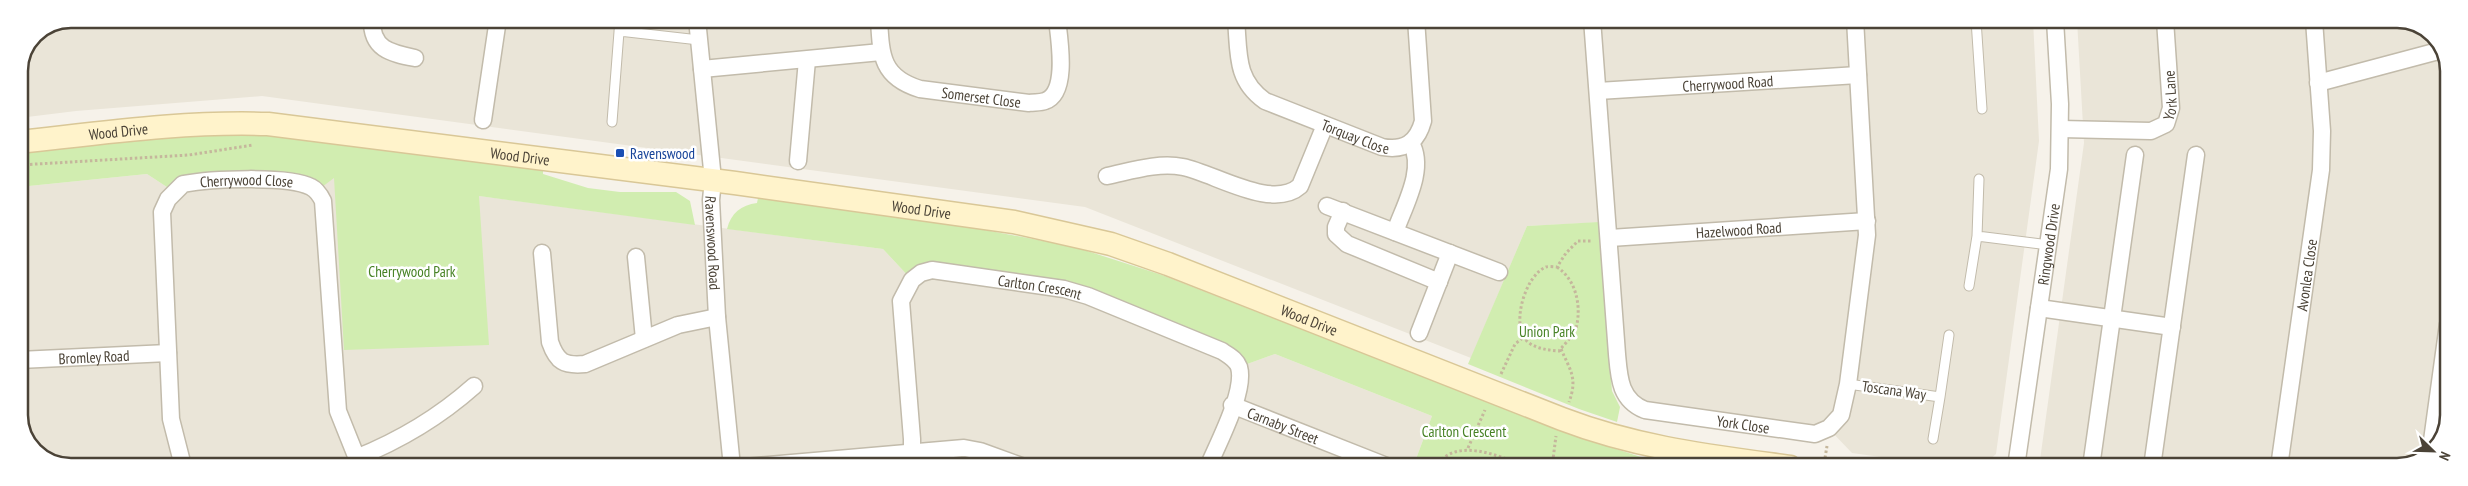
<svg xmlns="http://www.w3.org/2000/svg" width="2468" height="486" font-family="'PT Sans Narrow',sans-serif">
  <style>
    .residential { fill: #eae5d8 }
    .green { fill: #d1edb0 }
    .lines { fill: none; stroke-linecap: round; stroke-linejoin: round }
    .lane-casing { stroke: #c2bbab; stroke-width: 11 }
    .street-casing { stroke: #c2bbab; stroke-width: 19 }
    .secondary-casing { stroke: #d9c797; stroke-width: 25 }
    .path { stroke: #c5b79c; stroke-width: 3; stroke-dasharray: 2.5 2.5; stroke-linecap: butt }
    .lane { stroke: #fff; stroke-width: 9 }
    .street { stroke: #fff; stroke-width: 16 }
    .secondary { stroke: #fff3cb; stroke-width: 22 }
    .transit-dot { fill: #1a4fb4; stroke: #fff; stroke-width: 2 }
    .labels { text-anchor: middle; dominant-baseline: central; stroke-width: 5; stroke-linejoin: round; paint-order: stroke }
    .street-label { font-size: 15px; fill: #4b4337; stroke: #fff }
    .transit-label { font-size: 15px; fill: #164399; stroke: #fff; text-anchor: start }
    .park-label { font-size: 15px; fill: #478225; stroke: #fff }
    .rim { fill: none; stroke: #4b4337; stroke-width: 2.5 }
  </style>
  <rect width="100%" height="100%" fill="#f6f2ea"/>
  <path class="residential" d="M71,19L2033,20L2039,141L1996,454L1981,467H1953L1852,453L1830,430L1631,403L1606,222L1527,226L1471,358L1085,207L262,96L76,111L19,118V70L34,34Z
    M2077,20H2407L2436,36L2449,64L2448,425L2431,455L2398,467H2045L2040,460L2084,143Z
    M147,174L173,191L334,177L883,249L911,279L921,272L1045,283L1239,367L1275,354L1432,416L1413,467L61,466L34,452L19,422V187Z"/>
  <path class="green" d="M190,134H267L543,170V174L588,188L620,192H676L690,201L695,225L479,196L489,345L344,350L334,178L318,190L275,177L173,191L147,174L19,187V160L32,151Z
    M758,198L969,227L1075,247L1162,275L1585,439L1641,457L1706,467H1413L1432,416L1275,354L1239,367L1088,294L932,268L911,279L883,249L727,229C731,213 741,205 757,203Z
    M1599,222L1612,391L1620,407L1617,422L1579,409L1468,364L1527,226Z"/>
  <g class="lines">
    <g class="lane-casing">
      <path id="lane" d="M1976,20L1982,109
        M619,31L699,40
        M612,122L620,19
        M1977,236L2049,245
        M1969,286L1977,236L1979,179
        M1848,384L1940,397L1933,439
        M1940,397L1949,335"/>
    </g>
    <g class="street-casing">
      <g id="street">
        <path d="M372,19C371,49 390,53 415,58"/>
        <path id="s1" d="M697,19L713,180L711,200L717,317L732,467"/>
        <path id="s2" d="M879,19C881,55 881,77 920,89L1029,103C1034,102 1040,103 1045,101C1069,93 1059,38 1057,19"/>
        <path id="s3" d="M1236,19C1239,53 1235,80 1265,101L1382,147C1404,151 1417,143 1423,121L1416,19"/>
        <path id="s4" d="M1592,19L1617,354C1619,378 1620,400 1645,410L1815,434L1829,428L1841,415L1848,384L1867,235L1855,19"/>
        <path d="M702,69L881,52"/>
        <path d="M2318,83L2442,50"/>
        <path id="s5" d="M1598,91L1858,75"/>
        <path d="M483,120L498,19"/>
        <path id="s6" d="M2061,129L2151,131L2166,124L2171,108L2165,20"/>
        <path d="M798,161L807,60"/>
        <path d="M1107,176C1131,171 1158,162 1183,167C1214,173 1272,211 1300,186L1325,125"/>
        <path d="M1327,206L1499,272"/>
        <path d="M1343,211L1336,227V234L1347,244L1439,282"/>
        <path d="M1395,232C1404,206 1426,169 1411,143"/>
        <path id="s7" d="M1610,238L1867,221"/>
        <path d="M542,253L550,342C557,362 564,366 585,364L678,325L717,317"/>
        <path d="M636,257L644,339"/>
        <path d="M2039,308L2172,327"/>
        <path d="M1419,333L1450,253"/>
        <path id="s8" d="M19,360L168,353"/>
        <path id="s9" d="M1232,405L1389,467"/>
        <path d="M2430,455L2448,324"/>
        <path d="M356,458C401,440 438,418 474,386"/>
        <path id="s10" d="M183,466L171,419L162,212L168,199L183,184C209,179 289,175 311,187C317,190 320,195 323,201L338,411L360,466"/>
        <path d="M745,467L964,448L980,451L1024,467"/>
        <path id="s11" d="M912,467V439L901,301L912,280L921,273L932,270L1064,289L1088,296L1222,351C1229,356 1236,359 1239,367C1246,391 1218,443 1208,467"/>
        <path id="s12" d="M2016,467L2059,169L2060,104L2055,20"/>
        <path d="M2091,467L2135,155"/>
        <path d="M2152,467L2196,155"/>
        <path id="s13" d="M2279,467L2321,170L2322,131L2314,20"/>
      </g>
    </g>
    <g class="secondary-casing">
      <g id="secondary">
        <path id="s14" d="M19,142C102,133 185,121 268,124L735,183L1014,222L1111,244L1168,264L1562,419C1638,448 1710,456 1790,467"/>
      </g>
    </g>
    <path class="path" d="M20,165L189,155L253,145
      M1557,267C1575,279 1581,303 1577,324C1575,335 1565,343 1559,351C1548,350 1538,349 1529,343C1509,328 1525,275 1546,267C1549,266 1554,267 1557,267L1566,253L1578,241H1592
      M1561,349C1570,370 1578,378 1569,402
      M1501,374L1515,344L1524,337
      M1468,448L1485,410
      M1825,458L1827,446
      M1435,467C1457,435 1499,457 1529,467
      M1552,467L1556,436"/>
    <use href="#lane" class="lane"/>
    <use href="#street" class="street"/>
    <use href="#secondary" class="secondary"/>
  </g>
  <rect class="transit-dot" x="615" y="148" width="10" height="10" rx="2.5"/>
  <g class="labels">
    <g class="street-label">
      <text stroke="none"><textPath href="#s5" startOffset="130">Cherrywood Road</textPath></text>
      <text stroke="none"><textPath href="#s6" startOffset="136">York Lane</textPath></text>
      <text stroke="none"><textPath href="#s2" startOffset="151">Somerset Close</textPath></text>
      <text stroke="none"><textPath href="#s14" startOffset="100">Wood Drive</textPath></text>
      <text stroke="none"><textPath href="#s3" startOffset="188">Torquay Close</textPath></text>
      <text stroke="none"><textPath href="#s14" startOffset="504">Wood Drive</textPath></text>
      <text stroke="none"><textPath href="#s10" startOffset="355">Cherrywood Close</textPath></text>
      <text stroke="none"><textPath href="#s14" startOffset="909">Wood Drive</textPath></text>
      <text stroke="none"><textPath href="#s7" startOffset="129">Hazelwood Road</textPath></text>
      <text stroke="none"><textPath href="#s1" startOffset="225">Ravenswood Road</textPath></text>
      <text stroke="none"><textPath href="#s12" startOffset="225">Ringwood Drive</textPath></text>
      <text stroke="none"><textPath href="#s13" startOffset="194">Avonlea Close</textPath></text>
      <text stroke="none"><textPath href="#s11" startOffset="322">Carlton Crescent</textPath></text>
      <text stroke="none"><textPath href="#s14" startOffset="1314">Wood Drive</textPath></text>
      <text stroke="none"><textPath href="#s8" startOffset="75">Bromley Road</textPath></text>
      <text transform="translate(1894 390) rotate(8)">Toscana Way</text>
      <text stroke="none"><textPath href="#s4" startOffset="502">York Close</textPath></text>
      <text stroke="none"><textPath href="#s9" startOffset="55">Carnaby Street</textPath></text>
    </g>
    <g class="transit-label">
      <text x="630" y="153">Ravenswood</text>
    </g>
    <g class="park-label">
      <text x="412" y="271">Cherrywood Park</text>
      <text x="1547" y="331">Union Park</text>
      <text x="1464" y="431">Carlton Crescent</text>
    </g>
  </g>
  <path d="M0 0H2468V486H0ZM71 28H2397A43 43 0 0 1 2440 71V415A43 43 0 0 1 2397 458H71A43 43 0 0 1 28 415V71A43 43 0 0 1 71 28Z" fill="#fff" fill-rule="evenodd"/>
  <path class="rim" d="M71 28H2397A43 43 0 0 1 2440 71V415A43 43 0 0 1 2397 458H71A43 43 0 0 1 28 415V71A43 43 0 0 1 71 28Z"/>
  <g transform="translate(2433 451) rotate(113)" stroke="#ffffff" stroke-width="4" paint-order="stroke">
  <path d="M0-4L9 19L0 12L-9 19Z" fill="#4b4337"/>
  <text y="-8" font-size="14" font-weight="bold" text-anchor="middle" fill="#4b4337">N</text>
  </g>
</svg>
